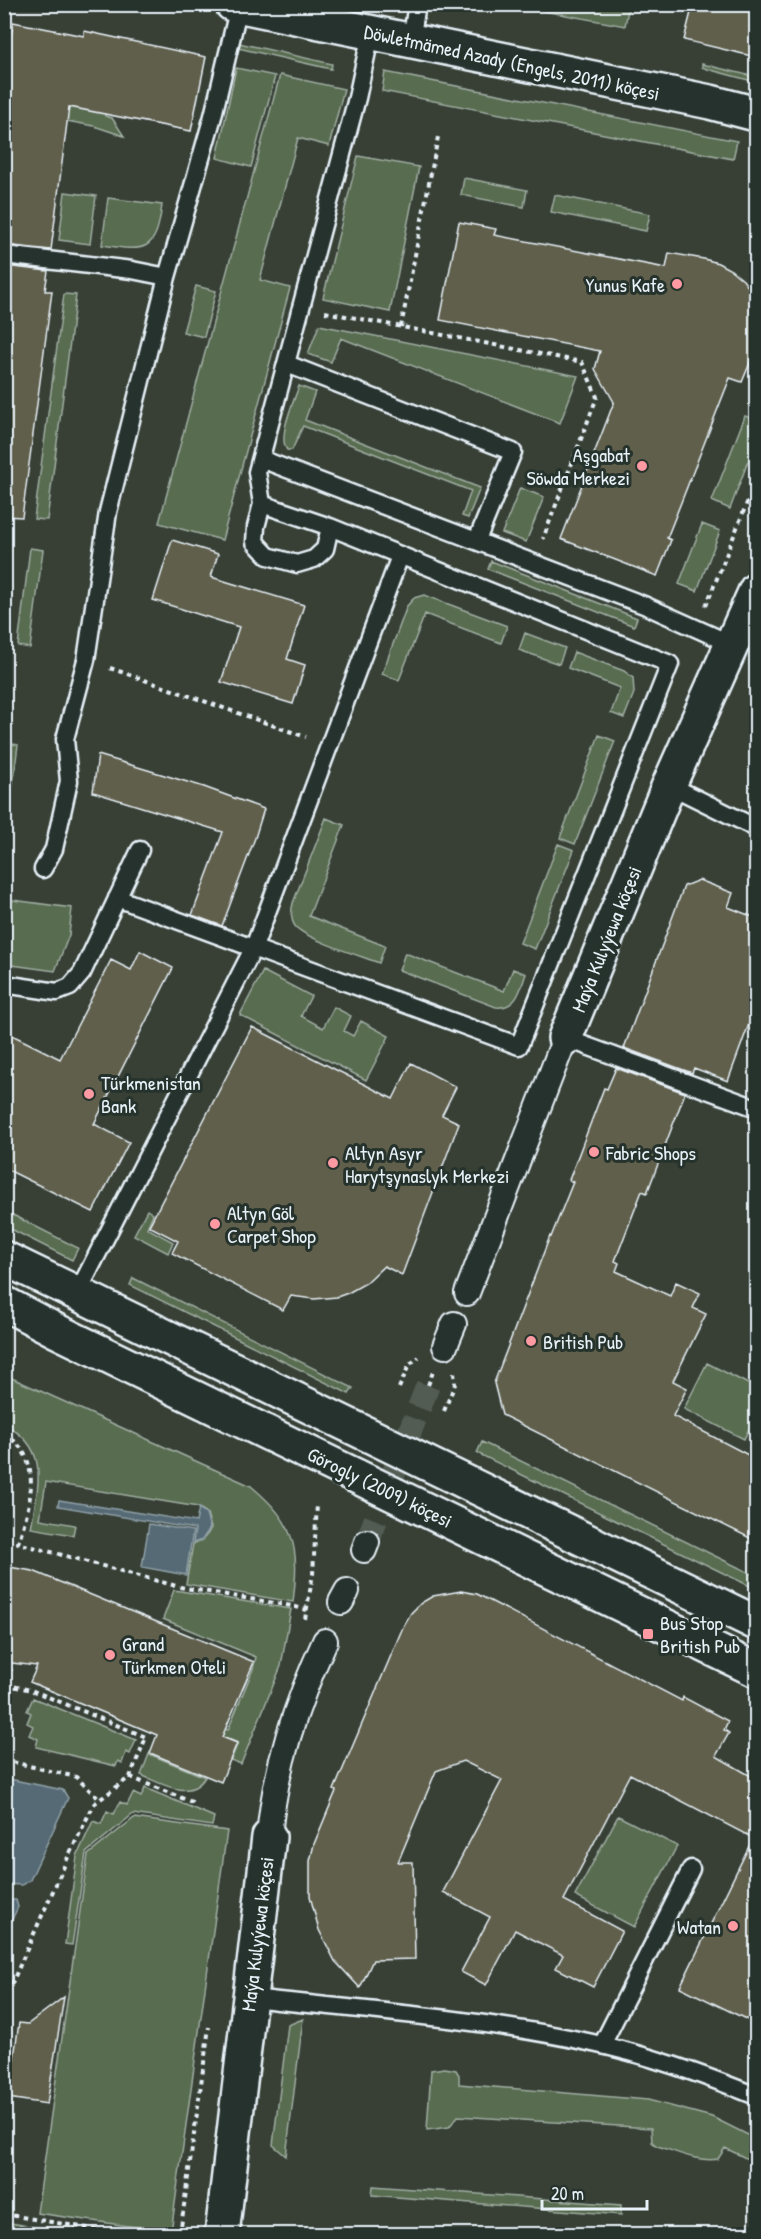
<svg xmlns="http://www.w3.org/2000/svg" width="761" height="2239" font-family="'Patrick Hand',sans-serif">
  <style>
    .green { fill: #596c50; stroke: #a0aea4; stroke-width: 1.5 }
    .water { fill: #566b74; stroke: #90a1a9; stroke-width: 1.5 }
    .building { fill: #615f4b; stroke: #e8f1f8; stroke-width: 1.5 }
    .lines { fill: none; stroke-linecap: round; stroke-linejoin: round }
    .pedestrian-tunnel { stroke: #525b53; stroke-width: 24; stroke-dasharray: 24 12; stroke-linecap: butt }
    .service-casing { stroke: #e8f1f8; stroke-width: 21 }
    .pedestrian-casing { stroke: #e8f1f8; stroke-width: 28 }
    .minor-casing { stroke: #e8f1f8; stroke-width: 38 }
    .tertiary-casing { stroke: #e8f1f8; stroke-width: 38 }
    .path { stroke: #e8f1f8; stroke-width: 4; stroke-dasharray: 4.5 4.5; stroke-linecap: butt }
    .service { stroke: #26332d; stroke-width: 16 }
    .pedestrian { stroke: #26332d; stroke-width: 24 }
    .minor { stroke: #26332d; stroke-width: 33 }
    .tertiary { stroke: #26332d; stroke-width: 33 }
    .poi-dot { fill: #ff9aa2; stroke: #26332d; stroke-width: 2 }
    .labels { text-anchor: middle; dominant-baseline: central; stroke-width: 6; stroke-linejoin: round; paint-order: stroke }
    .street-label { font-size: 20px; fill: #e8f1f8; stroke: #26332d }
    .poi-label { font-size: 20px; fill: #e8f1f8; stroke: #26332d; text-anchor: start }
  </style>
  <rect width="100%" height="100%" fill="#384036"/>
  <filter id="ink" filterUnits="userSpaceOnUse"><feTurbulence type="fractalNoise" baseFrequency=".0167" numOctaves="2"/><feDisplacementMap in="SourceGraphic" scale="12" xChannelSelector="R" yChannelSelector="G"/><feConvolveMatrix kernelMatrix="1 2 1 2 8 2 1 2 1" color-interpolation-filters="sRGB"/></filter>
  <g filter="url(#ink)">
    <path class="green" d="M511,5L629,4V5L625,26Z
      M239,43L332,64L331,69L238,48Z
      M702,64L756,77V82L707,69L702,67Z
      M236,68L275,76L251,167L217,158Z
      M385,72L737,141L733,159L382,91Z
      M280,75L344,89L329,146L298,138L260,280L290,288L222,540L159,523Z
      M69,104L106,111L105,116L112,118L124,136L94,126L66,121Z
      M358,156L419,167L390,312L323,298Z
      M464,178L527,190L524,207L461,195Z
      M65,192L96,196L90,244L59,240Z
      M555,195L650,214L646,231L551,212Z
      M108,198L162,205C156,252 146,252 102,245Z
      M196,286L216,291L204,337L183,332Z
      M64,294L76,295L47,520L34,519Z
      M319,325L578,376L560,423L341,338L331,362L308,354Z
      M299,386L315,392L305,420L480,488L468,518L462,516L471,491L303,426L292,450H287C277,437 294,401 299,386Z
      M745,416L756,420V440L730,509L712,501Z
      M520,488L544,497L526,542L502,533Z
      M702,524L720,531L697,591L679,584Z
      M30,548L43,550L30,648L18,646Z
      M491,561L637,618L634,626L488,569Z
      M424,595L507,626L501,643L425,614L399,680L382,674L407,606L414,598Z
      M525,633L565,648L559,664L519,650Z
      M574,652L624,671L633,678L634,693L624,718L611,713L620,688L568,668Z
      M599,735L615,741L575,844L560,838Z
      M5,743L18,745L5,844L4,748Z
      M326,818L344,825L309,916L385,946L379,963C361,956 305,939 295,926C290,919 291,911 293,903Z
      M558,844L574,850L535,949L520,943Z
      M5,899L72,908L69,935L55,971L5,964Z
      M405,953L504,991L513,969L526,974C520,990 517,1009 496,1007L399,970Z
      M263,971L311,996L301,1016L323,1028L334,1007L351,1016L344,1031L353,1036L361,1021L389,1036L366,1080L240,1015Z
      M147,1210L153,1214L147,1228L173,1242L168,1253L134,1235Z
      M5,1211L78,1248L72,1260L5,1226Z
      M133,1278L353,1388L349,1394L130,1285Z
      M707,1363L756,1388V1414L744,1439L684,1409Z
      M5,1375L251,1486C295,1523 300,1546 293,1602L186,1584L193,1544C202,1541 207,1537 211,1528L207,1513L198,1507L46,1482L40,1519L75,1525L73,1535L31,1528C38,1486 51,1448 5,1425Z
      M482,1442L756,1576V1589L477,1453Z
      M174,1590L291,1609L281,1666L241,1764L231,1760L238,1743L216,1734L219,1726L228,1730L253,1669L256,1657L163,1619Z
      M33,1698L136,1740L130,1754L126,1752L122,1763L118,1761L116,1766L36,1747L38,1739L29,1735L33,1726L27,1723L31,1713L27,1711Z
      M149,1754L205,1777C190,1802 161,1783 141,1775Z
      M145,1788L214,1817L212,1826L133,1814L86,1853L72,1945L65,1944L77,1856L93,1821L101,1824L107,1811L114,1814L120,1802L127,1805L133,1793L141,1797Z
      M618,1816L677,1846L634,1927L575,1896Z
      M134,1818L227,1831L171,2232L37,2213L88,1855Z
      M303,2019L286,2156L273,2145L288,2025Z
      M445,2068L456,2070L459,2075V2084L648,2100L712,2117L756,2139V2163L725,2148L718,2159C699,2163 675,2151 657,2146L652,2142L651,2128L458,2116L449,2127L427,2130L431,2070Z
      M373,2186L621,2205V2215L372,2195Z
      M5,2222L63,2232L62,2234H5Z"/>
    <path class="water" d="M59,1500L196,1522L199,1508L206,1514L210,1528L202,1540L193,1543L195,1529L58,1506Z
      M149,1524L193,1531L186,1575L142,1567Z
      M4,1778L63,1790L68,1798L30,1880L22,1885L5,1884Z
      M5,1900H16L18,1907L5,1934Z"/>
    <path class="building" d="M693,4H756V57L684,40Z
      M13,22L84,36V31L206,57L191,131L69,107L51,250L4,245V87Z
      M459,222L496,229L494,235L666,268L669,253L704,259L718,263L731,270L743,280L752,292L756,304L755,351L742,382L730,378L667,538L671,540L657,576L561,539L614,402L595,369L600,351L440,320Z
      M4,266L48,271L45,291H52L22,517L4,516Z
      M172,540L218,554L211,577L304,605L287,659L305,665L293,704L221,682L239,627L153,600Z
      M98,755L204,787L264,809L255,838L222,926L192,915L223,832L93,792Z
      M699,880L733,893L728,907L756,918V1005L728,1081L694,1068L692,1073L624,1048L684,886Z
      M140,951L173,968L94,1124L129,1142L93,1212L4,1168V1031L60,1059L111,960L131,970Z
      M252,1027L393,1099L411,1063L456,1087L442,1115L459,1123L402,1275L384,1266L366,1283L348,1293L337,1297L314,1299L291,1296L283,1310L172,1253L178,1241L149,1226Z
      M616,1068L685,1093L647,1193L642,1191L615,1261L619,1263L616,1271L670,1296L676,1282L700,1293L693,1308L706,1314L673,1381L687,1388L673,1416L756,1459V1541L502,1415L494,1383L550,1236L551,1237L573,1182L569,1180L604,1088L607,1089Z
      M9,1567L33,1571L254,1662L222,1737L237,1743L221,1782L150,1753L157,1735L30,1682L37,1666L4,1662V1574L7,1575Z
      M461,1591L477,1594L682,1701L683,1697L728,1721L724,1730L729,1733L716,1756L756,1779V2024L680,1987L753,1838L630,1774L564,1900L622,1931L593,1987L556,1968L563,1955L515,1930L486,1985L461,1972L490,1917L443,1892L502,1780L463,1761L436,1771L398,1862H413L415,1959L373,1960L360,1988L335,1961L319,1930L310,1896V1861L314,1844L336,1791L334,1790L403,1627L411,1613L421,1603L433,1596Z
      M64,1997L47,2104L8,2098L19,2023L28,2024Z"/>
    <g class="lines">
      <path class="pedestrian-tunnel" d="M367,1542L428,1385"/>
      <g class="service-casing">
        <path id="service" d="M411,41L417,4
          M4,255L132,270L167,277
          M287,364L513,452L477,540
          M261,459L644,605L731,644
          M330,527L325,549L314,559L297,564L268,556L255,542L256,527L262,504L257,472L357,98L371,33
          M669,785L756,828
          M43,869L54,849L69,781L65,739L86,660L108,512L167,277L213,116L239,6
          M117,898L519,1046L670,664L330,527L262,504
          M4,984L57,992L70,987L82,973L140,850
          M565,1038L756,1108
          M77,1294L254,947L400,556
          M250,1998C363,2010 476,2018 588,2042C646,2054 701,2074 756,2096
          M602,2045L691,1869"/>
      </g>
      <g class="pedestrian-casing">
        <path id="pedestrian" d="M467,1293L565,1038
          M445,1346L454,1324
          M364,1550L367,1542
          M341,1602L347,1591
          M269,1837C275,1767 296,1704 325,1641"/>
      </g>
      <g class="minor-casing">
        <path id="minor" d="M565,1038L669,785L756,590
          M222,2234L269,1837"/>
      </g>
      <g class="tertiary-casing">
        <path id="tertiary" d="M232,4L710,102L756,114
          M4,1258L756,1623
          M4,1303L57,1331L756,1670"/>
      </g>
      <path class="path" d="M325,312L582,362L597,397L543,539
        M401,327L438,137
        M706,606L756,480
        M110,668L306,737
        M428,1385L433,1372
        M399,1388L409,1365L419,1357
        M444,1411L455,1384L454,1372
        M4,1434C45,1456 30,1507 18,1543L180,1587L292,1606L307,1610
        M305,1619L313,1574L317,1504
        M4,1706L11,1669
        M4,1760L76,1777L100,1800
        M130,1777L194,1803
        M4,2001L69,1855L94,1804L130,1777L146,1737L31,1690L8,1685
        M4,2214L123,2234
        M180,2234L209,2027"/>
      <use href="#service" class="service"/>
      <use href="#pedestrian" class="pedestrian"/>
      <use href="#minor" class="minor"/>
      <use href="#tertiary" class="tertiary"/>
    </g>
  </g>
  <g class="poi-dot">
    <circle cx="677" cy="284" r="6"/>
    <circle cx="642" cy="466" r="6"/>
    <circle cx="89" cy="1094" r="6"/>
    <circle cx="594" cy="1152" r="6"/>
    <circle cx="333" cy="1163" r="6"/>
    <circle cx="215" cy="1224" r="6"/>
    <circle cx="531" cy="1341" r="6"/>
    <rect x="642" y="1628" width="12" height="12" rx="3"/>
    <circle cx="110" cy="1655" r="6"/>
    <circle cx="733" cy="1926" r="6"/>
  </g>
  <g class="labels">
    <g class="street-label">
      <text transform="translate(512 62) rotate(12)">Döwletmämed Azady (Engels, 2011) köçesi</text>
      <text transform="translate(606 939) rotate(-68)">Maýa Kulyýewa köçesi</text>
      <text transform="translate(380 1487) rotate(26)">Görogly (2009) köçesi</text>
      <text transform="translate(257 1934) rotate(-83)">Maýa Kulyýewa köçesi</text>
    </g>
    <g class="poi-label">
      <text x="665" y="284" text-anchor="end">Yunus Kafe</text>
      <text x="630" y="454" text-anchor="end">Aşgabat<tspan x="630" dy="23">Söwda Merkezi</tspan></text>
      <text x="101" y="1082">Türkmenistan<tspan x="101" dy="23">Bank</tspan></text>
      <text x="345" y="1152">Altyn Asyr<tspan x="345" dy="23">Harytşynaslyk Merkezi</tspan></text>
      <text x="606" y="1152">Fabric Shops</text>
      <text x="227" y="1212">Altyn Göl<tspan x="227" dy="23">Carpet Shop</tspan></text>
      <text x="543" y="1341">British Pub</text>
      <text x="660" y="1622">Bus Stop<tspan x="660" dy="23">British Pub</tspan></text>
      <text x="122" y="1643">Grand<tspan x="122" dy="23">Türkmen Oteli</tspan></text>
      <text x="721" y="1926" text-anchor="end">Watan</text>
    </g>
  </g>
  <rect width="761" height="2239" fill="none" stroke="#26332d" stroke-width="24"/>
  <rect x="12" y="12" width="737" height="2215" fill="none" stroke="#e8f1f8" stroke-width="2" filter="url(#ink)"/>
  <path d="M542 2200v9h105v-9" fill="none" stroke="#e8f1f8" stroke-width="3"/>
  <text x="551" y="2200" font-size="18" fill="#e8f1f8" stroke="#26332d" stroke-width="4.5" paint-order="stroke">20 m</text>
</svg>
